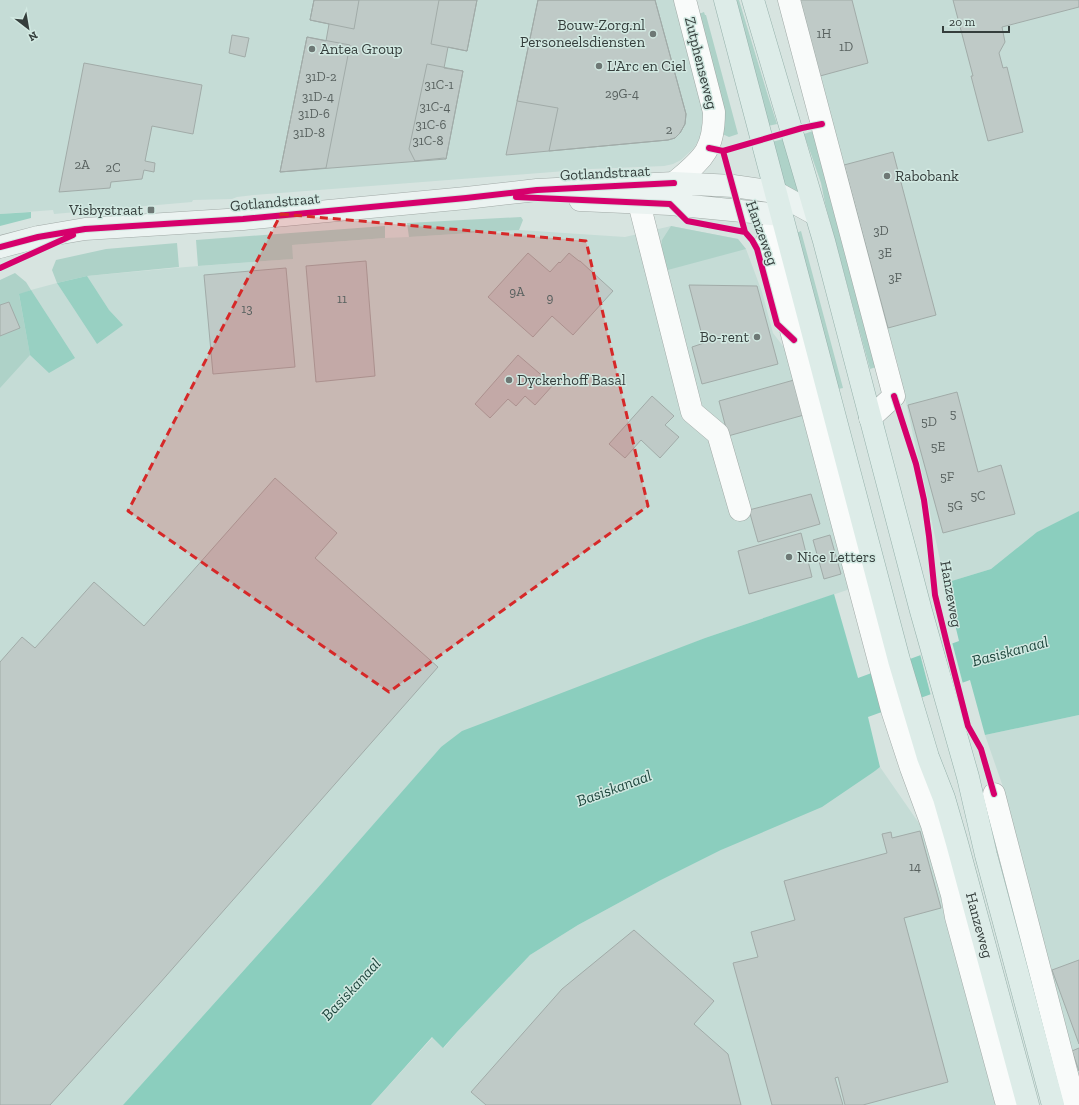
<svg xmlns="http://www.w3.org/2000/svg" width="1079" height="1105" font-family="'Zilla Slab',serif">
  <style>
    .built { fill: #c5dcd6 }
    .green { fill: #aed2c8 }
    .forest { fill: #98d0c2 }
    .water { fill: #8bcebe }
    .pier { fill: #d7e4e0 }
    .building { fill: #bfcac7; stroke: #a1aba8 }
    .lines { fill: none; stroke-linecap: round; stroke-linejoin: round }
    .street-casing { stroke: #a1aaa7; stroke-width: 23 }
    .secondary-casing { stroke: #a1aaa7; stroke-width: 23 }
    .primary-casing { stroke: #95b1ab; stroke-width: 23 }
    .street { stroke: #f9fbfa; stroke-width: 22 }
    .secondary { stroke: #ebf3f1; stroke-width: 22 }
    .primary { stroke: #ddece8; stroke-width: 22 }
    .cycleway-casing { stroke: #d2e9e2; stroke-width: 8 }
    .cycleway { stroke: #d6006c; stroke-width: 6 }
    .marked { fill: #d62828; fill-opacity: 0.2; stroke: #d62828; stroke-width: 3; stroke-dasharray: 8 5; stroke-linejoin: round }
    .poi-dot { fill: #6e7875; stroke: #d2e9e2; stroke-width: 1.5 }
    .labels { text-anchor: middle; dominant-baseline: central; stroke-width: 3; stroke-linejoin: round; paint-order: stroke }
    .number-label { font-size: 13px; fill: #58615f }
    .poi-label { font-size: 15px; fill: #353e3c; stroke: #d2e9e2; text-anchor: start }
    .street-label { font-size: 15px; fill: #353e3c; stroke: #d2e9e2 }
    .water-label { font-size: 16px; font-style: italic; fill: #1e463d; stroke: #d2e9e2 }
  </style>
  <rect width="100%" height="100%" fill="#d7e4e0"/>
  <path class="built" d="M0,0H674L704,112L701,136L694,148L681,160L673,164L664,166L591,169L254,195L237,197L232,199L193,200L192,202L54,214L53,210L0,214Z
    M797,0H1079V511L1037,532L991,569L945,583L898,365L834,144Z
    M671,226L738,239L746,249L762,292L773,333L792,358L853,588L705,638L441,747L315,891L123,1105H0V302L31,290L57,283L87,276L186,267L292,259V245L385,238L409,237L519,230L625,237Z
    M1079,715V1094L1002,784L985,735Z
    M880,767L923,829L998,1105H371L433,1037L444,1048L457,1032L530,955L578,925L659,881L721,850L875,771Z"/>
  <path class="green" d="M733,0H739L768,96L777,124L768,126Z
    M704,12L705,15H706L738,134L729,137L720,133L696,15Z
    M816,130L879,366L870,369L825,203L821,183L804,134Z
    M783,139L800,192H795L784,186L772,142Z
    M521,217L523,220L519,230L409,237L407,223Z
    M385,226V238L292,245L293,259L198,266L196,240Z
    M671,226L738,239L746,249L664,271L661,248L662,240Z
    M801,231L843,388L838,389L796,233Z
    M177,243L179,267L87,276L57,283L52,270L56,260L106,249Z
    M15,273L26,282L31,290L19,295L30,355L0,388V280Z"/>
  <path class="forest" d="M31,212V218L0,226V214Z
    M87,276L109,310L123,325L97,344L57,283Z
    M31,290L75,358L49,373L30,355L19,294Z"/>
  <path class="water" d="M1079,511V715L985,735L970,680L868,717L880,767L875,771L822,807L721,850L659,881L578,925L530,955L457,1032L443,1048L432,1037L371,1105H123L315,891L441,747L462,731L705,638L834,594L858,678L959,641L945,583L991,569L1037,532Z"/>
  <path class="pier" d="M952,642L963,684L931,696L920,654Z"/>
  <path class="building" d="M314,0H477L467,51L448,47L444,68L463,71L446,159L280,172L307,37L326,41L329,24L310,20Z
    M314,0H359L354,29L310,20Z
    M439,0H477L467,51L431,44Z
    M538,0H655L686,114L685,124L680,133L675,138L668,140L549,151L558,108L517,101Z
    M538,0H655L686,114L685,124L680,133L675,138L668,140L506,155Z
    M800,0H852L868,63L820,76Z
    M953,0H1079V7L1002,27L1005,42L999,53L1003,68L1007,67L1023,132L988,141L971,76H973Z
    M232,35L249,38L245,57L229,53Z
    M307,37L350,45L326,168L280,172Z
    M84,63L202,85L193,134L152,126L145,161L155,163L154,172L144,170L142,179L111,182L110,188L59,192Z
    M427,64L463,71L446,159L444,158L415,161L409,149Z
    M893,152L936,315L888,328L844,165Z
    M528,253L550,272L559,262L560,263L569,253L579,261H580L613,291L573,335L552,316L533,337L488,297Z
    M366,261L375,376L316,382L306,266Z
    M286,268L295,367L213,374L204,275Z
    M689,285L757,286L778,364L702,384L692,347L704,343Z
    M9,302L20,328L0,336V305Z
    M518,355L553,385L535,405L525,396L516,406L508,399L490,418L475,404Z
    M794,380L804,415L728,436L719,401Z
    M957,392L978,472L1001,465L1015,514L943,533L908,405Z
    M652,396L674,416L665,425L679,437L660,458L641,440L625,458L609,444Z
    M275,478L337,533L315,558L438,667L159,984L50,1105H0V662L22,637L35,648L94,582L144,626Z
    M811,494L820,524L758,542L749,510Z
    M801,533L812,577L749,594L738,551Z
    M830,535L841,574L824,579L813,540Z
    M920,831L941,908L904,918L948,1082L863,1105H845L838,1077L835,1078L843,1105H772L733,963L758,957L751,932L795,920L784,881L887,853L882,834L891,832L892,838Z
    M634,930L714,1001L694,1024L728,1054L741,1105H486L471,1092L562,989Z
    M1079,960V1044L1052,970Z
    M1079,1048V1071L1072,1051Z"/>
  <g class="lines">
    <g class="street-casing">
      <path id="street" d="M789,0L894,396L870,418
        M674,183C702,159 714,152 714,112L685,0
        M638,184L639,203L692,412L718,434L740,510
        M781,215L767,240L892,710L911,768L932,825L952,895L956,917L1007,1105
        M994,794L1075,1105"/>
    </g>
    <g class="secondary-casing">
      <path id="secondary" d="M580,200L670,204L781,215
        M0,247L38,237L85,229L243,219L466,198L537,190L674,183L733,186L775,192L815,214"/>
    </g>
    <g class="primary-casing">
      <g id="primary">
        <path id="s1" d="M725,0L899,660L928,757L944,798L957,843L1028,1105"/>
        <path d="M753,0L824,241L921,611L968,777L986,855L1053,1105"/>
      </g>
    </g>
    <use href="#street" class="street"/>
    <use href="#secondary" class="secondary"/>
    <use href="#primary" class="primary"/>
    <g class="cycleway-casing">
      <path id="cycleway" d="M709,148L723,151L802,128L822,124
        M723,151L745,232L752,240L757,249L777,324L794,340
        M516,197L670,204L687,221L745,232
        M0,247L38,237L85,229L243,219L466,198L537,190L674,183
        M0,268L73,235
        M894,396L916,464L924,500L929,536L935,595L947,644L968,726L981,749L994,794"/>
    </g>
    <use href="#cycleway" class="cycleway"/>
  </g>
  <path class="marked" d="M281,214L586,241L648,506L389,692L128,511Z"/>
  <g class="poi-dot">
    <circle cx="653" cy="34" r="4"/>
    <circle cx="312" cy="49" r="4"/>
    <circle cx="599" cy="66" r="4"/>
    <circle cx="887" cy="176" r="4"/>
    <rect x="147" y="206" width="8" height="8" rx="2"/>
    <circle cx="757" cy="337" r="4"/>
    <circle cx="509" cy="380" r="4"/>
    <circle cx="789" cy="557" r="4"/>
  </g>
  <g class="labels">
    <g class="number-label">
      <text x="824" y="33">1H</text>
      <text x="846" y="46">1D</text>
      <text x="321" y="76">31D-2</text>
      <text x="439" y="84">31C-1</text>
      <text x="622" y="93">29G-4</text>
      <text x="318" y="96">31D-4</text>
      <text x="435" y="106">31C-4</text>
      <text x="314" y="113">31D-6</text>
      <text x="431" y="124">31C-6</text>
      <text x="669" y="129">2</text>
      <text x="309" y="132">31D-8</text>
      <text x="428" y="140">31C-8</text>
      <text x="82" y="164">2A</text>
      <text x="113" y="167">2C</text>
      <text x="881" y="230">3D</text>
      <text x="885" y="252">3E</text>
      <text x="895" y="277">3F</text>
      <text x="517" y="291">9A</text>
      <text x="550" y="297">9</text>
      <text x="342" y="298">11</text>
      <text x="247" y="308">13</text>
      <text x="953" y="413">5</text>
      <text x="929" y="421">5D</text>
      <text x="938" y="446">5E</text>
      <text x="947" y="476">5F</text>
      <text x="978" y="495">5C</text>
      <text x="955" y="505">5G</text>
      <text x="915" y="866">14</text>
    </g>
    <g class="poi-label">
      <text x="645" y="25" text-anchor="end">Bouw-Zorg.nl<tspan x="645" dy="17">Personeelsdiensten</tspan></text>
      <text x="320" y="49">Antea Group</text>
      <text x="607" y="66">L'Arc en Ciel</text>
      <text x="895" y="176">Rabobank</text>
      <text x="143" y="210" text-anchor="end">Visbystraat</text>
      <text x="749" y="337" text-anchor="end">Bo-rent</text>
      <text x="517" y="380">Dyckerhoff Basal</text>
      <text x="797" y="557">Nice Letters</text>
    </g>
    <g class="street-label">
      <text transform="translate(701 63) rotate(76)">Zutphenseweg</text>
      <text transform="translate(605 173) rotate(-3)">Gotlandstraat</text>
      <text transform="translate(275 202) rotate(-5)">Gotlandstraat</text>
      <text transform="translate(762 233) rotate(70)">Hanzeweg</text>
      <text transform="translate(951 594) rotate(80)">Hanzeweg</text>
      <text stroke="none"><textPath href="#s1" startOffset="960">Hanzeweg</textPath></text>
    </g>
    <g class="water-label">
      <text transform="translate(1010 651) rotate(-15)">Basiskanaal</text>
      <text transform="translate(614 788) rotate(-20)">Basiskanaal</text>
      <text transform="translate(351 989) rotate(-47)">Basiskanaal</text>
    </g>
  </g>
  <g transform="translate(28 28) rotate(149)" stroke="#d2e9e2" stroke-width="3" paint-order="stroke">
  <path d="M0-3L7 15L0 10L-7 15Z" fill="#353e3c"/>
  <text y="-6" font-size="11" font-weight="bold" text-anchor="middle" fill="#353e3c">N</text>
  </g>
  <path d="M943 26v6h66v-6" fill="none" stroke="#353e3c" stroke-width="2"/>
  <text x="949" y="26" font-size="12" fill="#353e3c" stroke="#d2e9e2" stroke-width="3" paint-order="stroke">20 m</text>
</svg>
